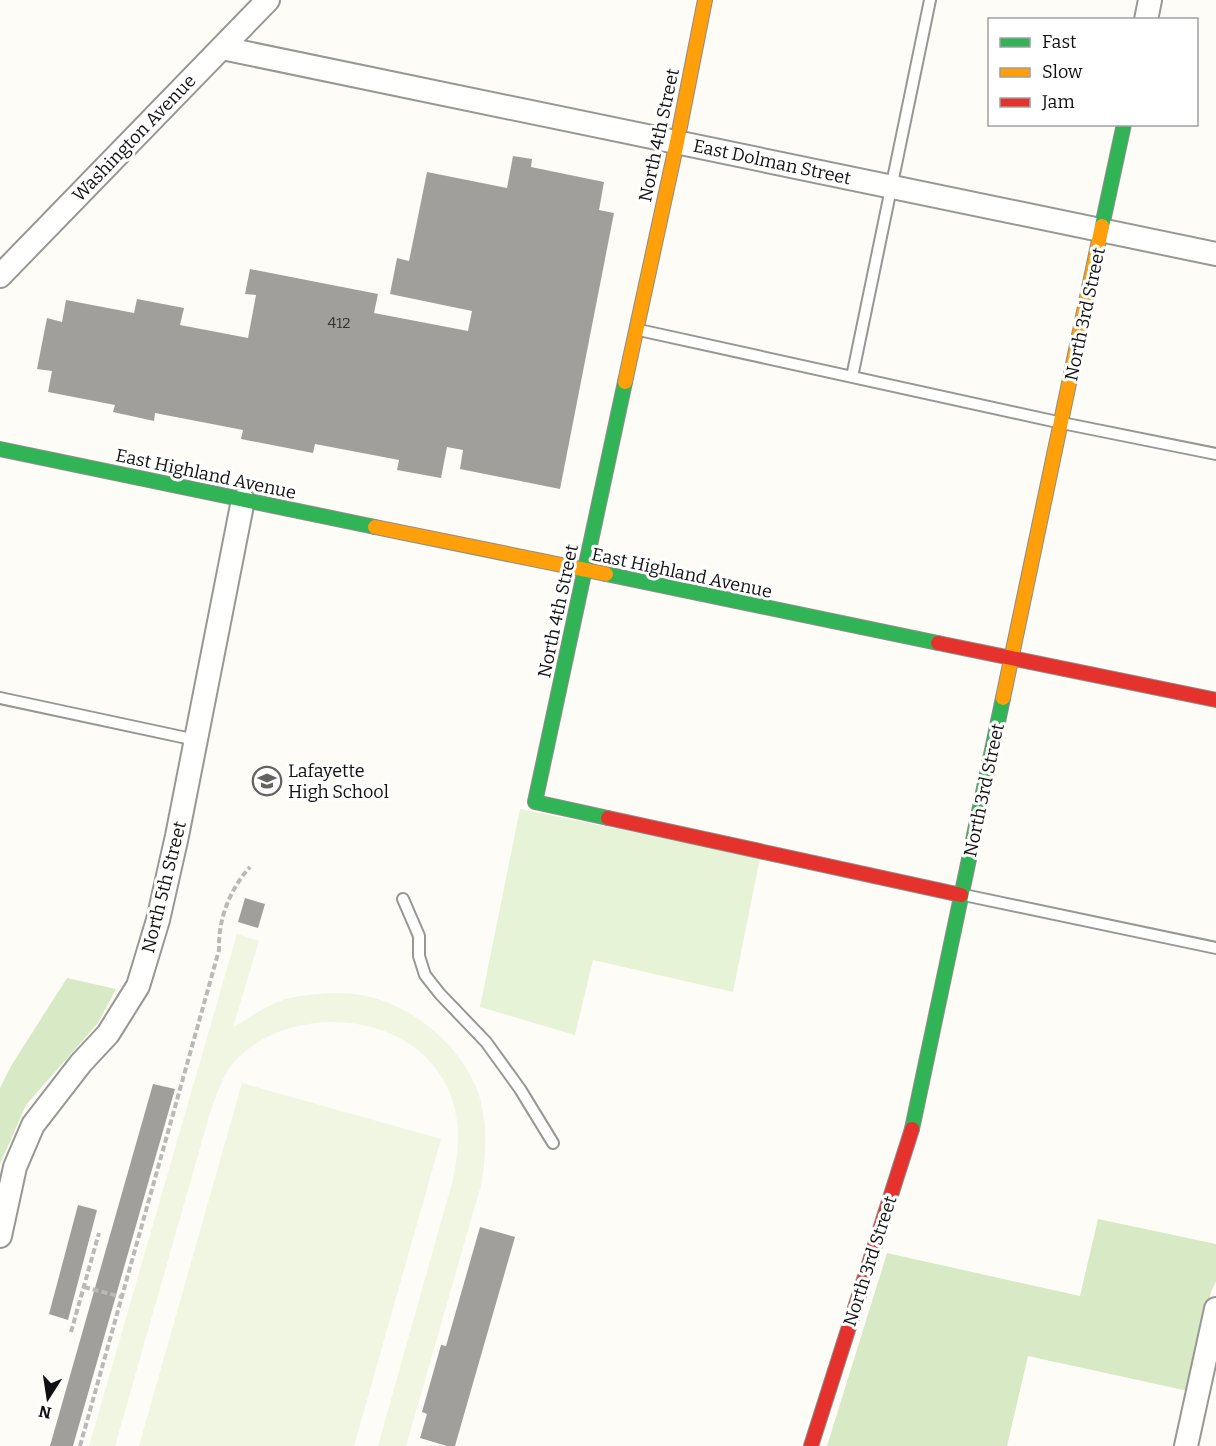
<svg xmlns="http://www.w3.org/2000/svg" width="1216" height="1446" font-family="Bitter,serif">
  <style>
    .green { fill: #e7f3d7 }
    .forest { fill: #d8eac5 }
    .pitch { fill: #f0f6e1 }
    .building { fill: #a19f9c }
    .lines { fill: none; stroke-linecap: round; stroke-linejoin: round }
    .lane-casing { stroke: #979795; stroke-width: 14 }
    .street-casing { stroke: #979795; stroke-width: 26 }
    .fast-casing { stroke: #8e8d8b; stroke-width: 16 }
    .slow-casing { stroke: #8e8d8b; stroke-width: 16 }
    .jam-casing { stroke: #8e8d8b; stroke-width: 16 }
    .path { stroke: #b9b9b8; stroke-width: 4; stroke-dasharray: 6 3; stroke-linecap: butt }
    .lane { stroke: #fffffe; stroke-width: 10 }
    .street { stroke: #fffffe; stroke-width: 22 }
    .fast { stroke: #30b455; stroke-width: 14 }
    .slow { stroke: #ff9f0a; stroke-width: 14 }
    .jam { stroke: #e5322d; stroke-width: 14 }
    .labels { text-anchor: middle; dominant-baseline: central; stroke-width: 6; stroke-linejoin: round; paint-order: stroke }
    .number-label { font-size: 15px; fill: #353434 }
    .street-label { font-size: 18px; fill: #111; stroke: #fff }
    .poi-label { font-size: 18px; fill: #111; stroke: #fff; text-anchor: start }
  </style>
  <rect width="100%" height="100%" fill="#fdfcf7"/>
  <path class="green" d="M520,809L760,858L733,992L593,960L575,1035L480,1007Z"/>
  <path class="forest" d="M67,978L116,989L98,1023L26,1105L0,1164V1088L11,1066Z
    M1098,1219L1216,1244V1281L1211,1292L1188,1391L1028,1356L1007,1446H827L887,1253L1080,1296Z"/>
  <path class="pitch" d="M237,934L259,941L233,1027C251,1017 270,1003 290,998C309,994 334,992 354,994C407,1000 462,1044 479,1095C488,1125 486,1155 481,1185L406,1446H378L452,1183C460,1149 462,1117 446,1085C409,1009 287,1002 233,1063C222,1077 216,1096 210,1113L115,1446H89Z
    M242,1083L441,1139L354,1446H139Z"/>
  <path class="building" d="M513,156L532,159L531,167L604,182L599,210L614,213L560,489L460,469L463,450L447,447L441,478L397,470L399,460L315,444L313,453L241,439L243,430L155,413L154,421L113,412L115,405L48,392L52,371L37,369L47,318L62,322L66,300L134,313L137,299L184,308L180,325L248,338L256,295L245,294L250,269L378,294L374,313L468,331L472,311L390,294L397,258L409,261L427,172L507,188Z
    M245,898L265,904L258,928L238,922Z
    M153,1084L175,1089L73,1446H50Z
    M78,1205L97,1210L68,1320L49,1314Z
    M480,1227L515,1237L455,1446H447L420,1438L427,1414L422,1412L441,1345L446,1346Z"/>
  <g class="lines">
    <g class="lane-casing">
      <path id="lane" d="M639,330L1062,423L1216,454
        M852,377L930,0
        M0,698L196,740
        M964,895L1216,948
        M403,899L419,936V956L425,975L440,994L486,1042L520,1089L553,1143"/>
    </g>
    <g class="street-casing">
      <path id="street" d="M1146,20L1150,0
        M222,48L1216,254
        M0,276L268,0
        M0,1236L15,1167L33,1125L81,1063L108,1034L138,986L158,920L177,836L243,500
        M1186,1446L1216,1309"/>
    </g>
    <g class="fast-casing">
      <path id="fast" d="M1102,226L1124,124
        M0,449L375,527
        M606,574L938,643
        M608,818L535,802L625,382
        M912,1129L1003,698"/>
    </g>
    <g class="slow-casing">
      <path id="slow" d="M625,382L677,142L705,0
        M375,527L606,574
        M1003,698L1102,226"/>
    </g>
    <g class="jam-casing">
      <path id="jam" d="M938,643L1216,700
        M608,818L961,895
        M811,1446L912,1129"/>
    </g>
    <path class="path" d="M84,1287L122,1297
      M71,1332L99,1233
      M80,1446L219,950C218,919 230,889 250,867"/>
    <use href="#lane" class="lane"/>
    <use href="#street" class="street"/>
    <use href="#fast" class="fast"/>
    <use href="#slow" class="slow"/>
    <use href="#jam" class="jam"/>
  </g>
  <defs>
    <g id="school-ring" transform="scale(1.5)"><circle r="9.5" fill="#fff" stroke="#646362" stroke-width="1.5"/><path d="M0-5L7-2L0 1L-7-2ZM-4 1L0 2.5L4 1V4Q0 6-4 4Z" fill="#646362"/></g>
  </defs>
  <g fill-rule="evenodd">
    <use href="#school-ring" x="267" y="781"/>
  </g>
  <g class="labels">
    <g class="number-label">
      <text x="339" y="323">412</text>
    </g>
    <g class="street-label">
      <text transform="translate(659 135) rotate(-78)">North 4th Street</text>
      <text transform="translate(134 138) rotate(-46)">Washington Avenue</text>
      <text transform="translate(772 162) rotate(12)">East Dolman Street</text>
      <text transform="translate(1085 314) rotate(-78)">North 3rd Street</text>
      <text transform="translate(206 474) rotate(12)">East Highland Avenue</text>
      <text transform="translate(682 573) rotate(12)">East Highland Avenue</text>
      <text transform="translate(558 611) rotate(-78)">North 4th Street</text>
      <text transform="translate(984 790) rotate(-78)">North 3rd Street</text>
      <text transform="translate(164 887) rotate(-76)">North 5th Street</text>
      <text transform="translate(870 1261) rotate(-72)">North 3rd Street</text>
    </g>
    <g class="poi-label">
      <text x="288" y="771">Lafayette<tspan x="288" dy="21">High School</tspan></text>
    </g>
  </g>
  <rect x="988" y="18" width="210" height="108" fill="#ffffff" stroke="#a0a0a0" stroke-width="1.5"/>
  <rect x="1000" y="38" width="30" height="9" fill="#30b455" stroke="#a0a0a0" stroke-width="1.5"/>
  <text x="1042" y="48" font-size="18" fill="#111111">Fast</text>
  <rect x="1000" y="68" width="30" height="9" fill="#ff9f0a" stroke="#a0a0a0" stroke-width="1.5"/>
  <text x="1042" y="78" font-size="18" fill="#111111">Slow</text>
  <rect x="1000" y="98" width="30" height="9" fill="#e5322d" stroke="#a0a0a0" stroke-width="1.5"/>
  <text x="1042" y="108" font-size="18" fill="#111111">Jam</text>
  <g transform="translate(48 1398) rotate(192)" stroke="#ffffff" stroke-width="4.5" paint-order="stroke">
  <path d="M0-4.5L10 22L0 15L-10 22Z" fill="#111111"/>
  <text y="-9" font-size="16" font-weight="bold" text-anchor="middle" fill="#111111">N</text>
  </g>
</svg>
